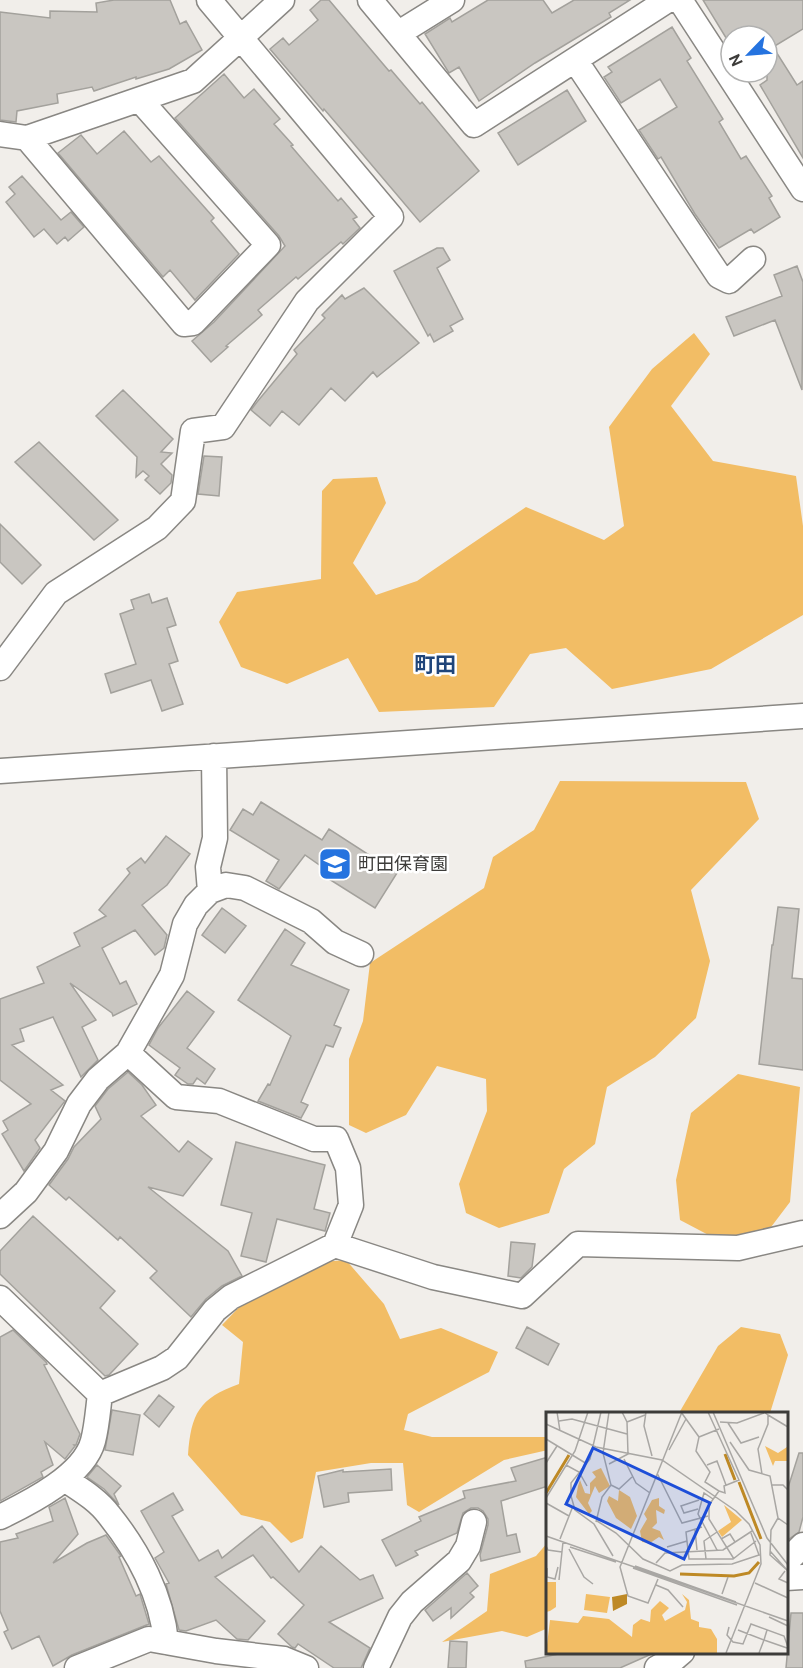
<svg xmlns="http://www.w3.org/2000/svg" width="803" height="1668" font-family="Cabin,'Noto Sans JP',sans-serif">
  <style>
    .green { fill: #f2bd65 }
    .building { fill: #c9c6c1; stroke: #a3a19c; stroke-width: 1.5 }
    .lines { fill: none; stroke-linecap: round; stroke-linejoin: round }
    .minor-casing { stroke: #898783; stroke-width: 27 }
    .minor { stroke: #fff; stroke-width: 24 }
    .labels { text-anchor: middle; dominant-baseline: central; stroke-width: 5; stroke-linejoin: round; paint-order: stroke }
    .poi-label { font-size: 18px; fill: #3d3c3a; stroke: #fff; text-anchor: start }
    .quarter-label { font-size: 21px; font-weight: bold; fill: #20457a; stroke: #fff }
    .inset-river { fill: none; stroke: #be8925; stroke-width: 3 }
    .inset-road { fill: none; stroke: #a9a7a4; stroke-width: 1.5 }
    .view { fill: #1d4ed8; fill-opacity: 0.15; stroke: #1d4ed8; stroke-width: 3 }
    .inset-edge { fill: none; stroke: #3d3c3a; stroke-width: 3 }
  </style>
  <rect width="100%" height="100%" fill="#f1eeea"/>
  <path class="green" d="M694,333L710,354L671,406L713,461L796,476L803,526V615L711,669L612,689L566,648L530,654L494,707L379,712L348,658L287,684L241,667L219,622L237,592L321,579L322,491L333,479L377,477L386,503L353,563L376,595L417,581L526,507L604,540L624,526L609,427L652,369Z
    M560,781L746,782L759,819L691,890L710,961L696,1018L655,1057L607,1087L595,1144L564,1169L549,1213L499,1228L466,1213L459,1184L487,1111L486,1079L437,1066L406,1115L366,1133L349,1125V1059L363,1021L370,963L484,888L493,857L534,830Z
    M738,1074L800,1087L790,1202L765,1235L718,1240L680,1220L676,1180L691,1113Z
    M346,1260L384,1304L400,1339L441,1328L498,1352L489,1372L408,1414L404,1430L432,1437H548V1450L504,1460L419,1512L407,1505L403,1463H371L316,1472L303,1538L291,1543L270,1522L241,1515L188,1455C191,1414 199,1398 239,1384L243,1342L222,1325L248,1298L321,1262Z
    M741,1327L780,1334L788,1355L770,1413H679L718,1346Z
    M548,1542V1628L527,1637L502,1631L442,1642L487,1611L490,1574L536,1556Z"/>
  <path class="building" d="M114,0H170L180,24L186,21L202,50L169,69L136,79V77L94,91L92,87L57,94L58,103L17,111L16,122L0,120V12L50,18V11L97,12L96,3Z
    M321,0H329L389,71L391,70L420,104L422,102L479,171L420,222L348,137L324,109L323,111L270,49L283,38L289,45L318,20L310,10Z
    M488,0H543L552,13L574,0H630L609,13L611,17L535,63L479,101L459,67L449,73L425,34L450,18L452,22Z
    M703,0H803V29L773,47L797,85L803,81V158L760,85L767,80V36H731V46Z
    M672,27L691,58L687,61L723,119L719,122L741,159L746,156L772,196L769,198L780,217L754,233L751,229L719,248L695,214L661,157L658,159L639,130L677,107L660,79L621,103L604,77L612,72L608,67Z
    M224,74L244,98L254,89L280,119L274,124L293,145L291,146L338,201L341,198L357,217L353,219L360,228L343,244L341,242L298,279L296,277L258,310L262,315L226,346L228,347L211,362L192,341L214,322L285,246L279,236L175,118Z
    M567,90L586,121L518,165L498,133Z
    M124,131L151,162L159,156L214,218L211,221L239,254L195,300L170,270L163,277L58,153L81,135L97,154Z
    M22,176L61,220L71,212L84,227L68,241L65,237L57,244L44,229L34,237L6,202L15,194L9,187Z
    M437,248H443L450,260L437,268L463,319L450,326L453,331L434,342L430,334L428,336L394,271Z
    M797,266L803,282L802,390L775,320L734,336L726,317L782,296L774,275Z
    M364,288L419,343L377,377L373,372L345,401L331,388L299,425L282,411L270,426L251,410L257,402L297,354L294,350L325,318L322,315L342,295L345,299Z
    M123,390L173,439L161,452L172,453L161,464L172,475L171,483L160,494L145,480L149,476L143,471L136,477L137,457L96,416Z
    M39,442L118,520L94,540L15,462Z
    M204,456L222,457L219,496L198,494Z
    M0,524L41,565L22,584L0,562Z
    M149,594L152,603L167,598L176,625L167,628L178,661L169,664L183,704L162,711L151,680L111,693L105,674L136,664L120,614L134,609L131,600Z
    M261,802L322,840L329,829L397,873L375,908L321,874L325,869L305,855L279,889L266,881L279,860L230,830L243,809L253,815Z
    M166,836L190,854L167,885L142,905L167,935L164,948L155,955L135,930L102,948L120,984L126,981L137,1004L113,1016L112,1013L70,983L96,1020L82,1027L98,1060L81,1077L53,1017L20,1029L24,1041L12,1045L63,1085L51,1090L65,1101L35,1140L40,1148L24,1171L2,1134L8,1130L3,1121L31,1104L0,1080V999L44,983L37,967L80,946L74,933L106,916L99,910L130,873L127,869L141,858L145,863Z
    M778,907L799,909L792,978L803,979V1070L759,1064L772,945H773Z
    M222,908L246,926L225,953L202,935Z
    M285,929L305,943L291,965L349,990L334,1025L341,1028L333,1047L326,1045L301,1102L308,1105L301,1118L258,1101L268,1084L270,1085L291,1036L238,1000Z
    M187,991L214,1012L187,1048L215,1069L205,1084L197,1078L193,1084H188L175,1075L180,1068L149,1045L158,1028Z
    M128,1072L142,1085L156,1105L141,1116L179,1152L188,1141L212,1159L183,1196L148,1187L228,1251L242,1276L222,1286L206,1299L191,1317L150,1278L157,1271L120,1237L118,1240L69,1197L66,1200L49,1185L68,1159L74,1147L101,1119L95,1106L108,1089Z
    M236,1142L325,1165L314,1209L330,1213L325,1231L277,1219L266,1262L241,1256L252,1213L221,1205Z
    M33,1216L115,1291L100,1308L138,1344L109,1375L105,1376L0,1274V1251Z
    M511,1242L535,1244L532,1267L521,1278L508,1276Z
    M527,1327L559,1344L548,1365L516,1348Z
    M13,1330L46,1362L47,1364L44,1365L80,1434L76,1445H74L75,1446L65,1459L45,1442L53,1465L41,1472L43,1477L0,1501V1337Z
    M159,1395L174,1407L159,1427L144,1414Z
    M112,1410L140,1415L133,1455L105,1450Z
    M799,1453H803V1517L799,1532L786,1541V1494Z
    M548,1457V1486L501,1501L507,1536L516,1534L520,1552L481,1561L480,1555L488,1525V1519L483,1511L478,1508H471L463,1513L457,1533L415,1551L418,1555L396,1566L382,1540L421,1521L419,1517L465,1498L463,1491L516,1481L511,1468Z
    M97,1465L121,1486L114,1494L119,1505L104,1489L87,1477Z
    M391,1469L392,1490L348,1493L349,1502L324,1507L318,1476L343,1470V1472Z
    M173,1493L183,1510L172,1516L199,1561L218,1550L222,1558L262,1526L299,1572L321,1546L360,1580L373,1575L383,1598L329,1622L370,1648L361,1668H334L298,1644L295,1648L292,1647L278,1634L304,1605L273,1577L271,1578L253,1555L215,1577L265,1621L248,1640L237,1639L216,1620L186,1631L179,1630L166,1584L169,1583L155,1558L164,1552L141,1511Z
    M65,1498L78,1534L53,1563L87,1543L106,1535L121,1556L119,1557L136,1596L140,1594L149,1624L72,1655L53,1666L39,1636L12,1649L4,1632L8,1630L0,1611V1542L18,1538L16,1534L53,1521L49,1507Z
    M467,1573L478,1586L470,1593L474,1597L451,1618V1608L433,1621L425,1610Z
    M791,1613H803V1668H786Z
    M450,1641L467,1642L466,1668H448Z
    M568,1652H656L620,1668H526L525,1661Z"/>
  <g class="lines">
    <g class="minor-casing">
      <path id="minor" d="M370,0L474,125L668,0
        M680,0L803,189
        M399,33L452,0
        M575,60L719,276L729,281L753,259
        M0,134L27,138L193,81L282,0
        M27,138L184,324L193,323L268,245L140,100
        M0,668L56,593L157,528L183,501L193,431L223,427L307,301L391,217L209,0
        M0,771L803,716
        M210,891L226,885L245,888L311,921L335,942L361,954
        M0,1216L26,1192L56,1151L79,1104L98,1079L128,1053L172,975L185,924L196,905L210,891L208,867L215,838L214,756
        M335,1245L433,1277L522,1296L578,1244L738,1248L803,1233
        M0,1298L100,1394
        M100,1394L162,1368L177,1358L215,1310L231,1297L335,1245L351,1205L348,1168L336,1139H314L219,1101L176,1097L128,1053
        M66,1480C81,1490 98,1500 109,1515C138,1551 162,1596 166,1642
        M0,1517C31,1502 84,1475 93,1441C97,1426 98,1409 100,1394
        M786,1562L803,1545
        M786,1578L803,1577
        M77,1668L149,1639L216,1651L284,1659L306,1668
        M376,1668L400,1617L412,1602L459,1561L468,1546L474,1522
        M657,1668L675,1658L682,1652"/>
    </g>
    <use href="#minor" class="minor"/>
  </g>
  <defs>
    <g id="school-square" transform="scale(1.725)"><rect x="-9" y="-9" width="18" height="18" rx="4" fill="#2573df" stroke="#fff"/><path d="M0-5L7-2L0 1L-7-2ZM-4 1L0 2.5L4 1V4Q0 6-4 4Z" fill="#fff"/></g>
  </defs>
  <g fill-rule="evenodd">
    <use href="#school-square" x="335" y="864"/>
  </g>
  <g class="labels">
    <g class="poi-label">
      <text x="358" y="864">町田保育園</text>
    </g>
    <g class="quarter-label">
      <text x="435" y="664">町田</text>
    </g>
  </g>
  <g transform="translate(546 1412)">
    <rect width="242" height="242" fill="#f1eeea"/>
    <path d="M219,34L232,41L241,35V49H229L227,54ZM55,56L64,74L53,81L49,74L42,91L46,99L43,102L30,85L32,74L34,68L39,81L44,82V71L50,65L46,60ZM73,78L84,85L91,104L85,117L70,106L61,89L63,84L72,89ZM113,86V94L119,98L118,102L110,98L111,111L106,116L114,119L118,128L113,125L104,131L96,130L94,119L101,107L98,102L106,88ZM178,93L196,108L176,125L172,119L185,110ZM0,170H10V195L4,199L0,200ZM40,182L64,185L61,201L38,198ZM136,182L143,188L145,207L153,210V215L165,217L171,227V241H0L4,208L32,211L37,204L63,207L86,225L87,213L95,207L104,210L105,198L114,189L123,196L116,203L119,209L139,198L141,190Z" fill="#f2bd65"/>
    <path d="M81,182V192L67,199L66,185Z" fill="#be8925"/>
    <path class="inset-river" d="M179,42L189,68M193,70L215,127M0,81L23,43M134,162L188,164L203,161L213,150"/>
    <path class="inset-road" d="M11,0L14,19M55,0L44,47L25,71V84L29,98L48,112L67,144M100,0L98,14L106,44M135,0L153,25L150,39L164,60L159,70L173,79L163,93V107L188,147M162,0L193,68L178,74L179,81L173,79M167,0L221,126L242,153M222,3L242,15M13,9L26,7L81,22M81,10L99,3M174,10L191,11L218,1M182,11L195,31L213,25M0,12L50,35L116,48L190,99L203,112L214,133L215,152L180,241M153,25L173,17M0,27L41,52M184,30L203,58L224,64L232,106L242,113M123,38L140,7M78,47L90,71L104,81M0,51L11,34M63,52L82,42L81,10L76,0M20,53L33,60L41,74M161,53L171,49L180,73M111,61L136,111L162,104M216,62L212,37L222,12V3L218,0M65,73L73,77L86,65M225,73H237L242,78M0,86L29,39L42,0M167,87L158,81L152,102L171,138M0,91L23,104M152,97L138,101L135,94L153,88M232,106L225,118L224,143L242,159M51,109L70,121L97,147L124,159L136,153L186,152L213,143L205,121M50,110L56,85L65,73L57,41L63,0M156,115L140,120L143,147H187L210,129M149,118L151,138M0,124L242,209M14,127L27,94M175,127L184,122L189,130M0,134L2,138L16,140M24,135L70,150M121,135L141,129M23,137L38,165L47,172M224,139L241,158M160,147L158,129L171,120M110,151L119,141L177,138L206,119M89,154L190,190M1,156V165L9,167L12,155M87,156L191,193M239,159L233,167L242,171M112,167L102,191L82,184L74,155L136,0M13,168L17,130M209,171L242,186M110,173L122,178L137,195M176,182L182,165M223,205L242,214M183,215L181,223L187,230L197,232L205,212L238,224L242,235M192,218L218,228L213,241M221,218L218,228L241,236"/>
    <path class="view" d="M47,36L164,91L138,147L20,92Z"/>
    <rect width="242" height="242" class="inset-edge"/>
  </g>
  <g transform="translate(749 54) rotate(245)"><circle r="28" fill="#ffffff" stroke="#b1b1b0" stroke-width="1.5"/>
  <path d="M0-4.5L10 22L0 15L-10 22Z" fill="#2573df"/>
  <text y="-9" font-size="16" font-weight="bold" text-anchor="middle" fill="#3d3c3a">N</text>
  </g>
</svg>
